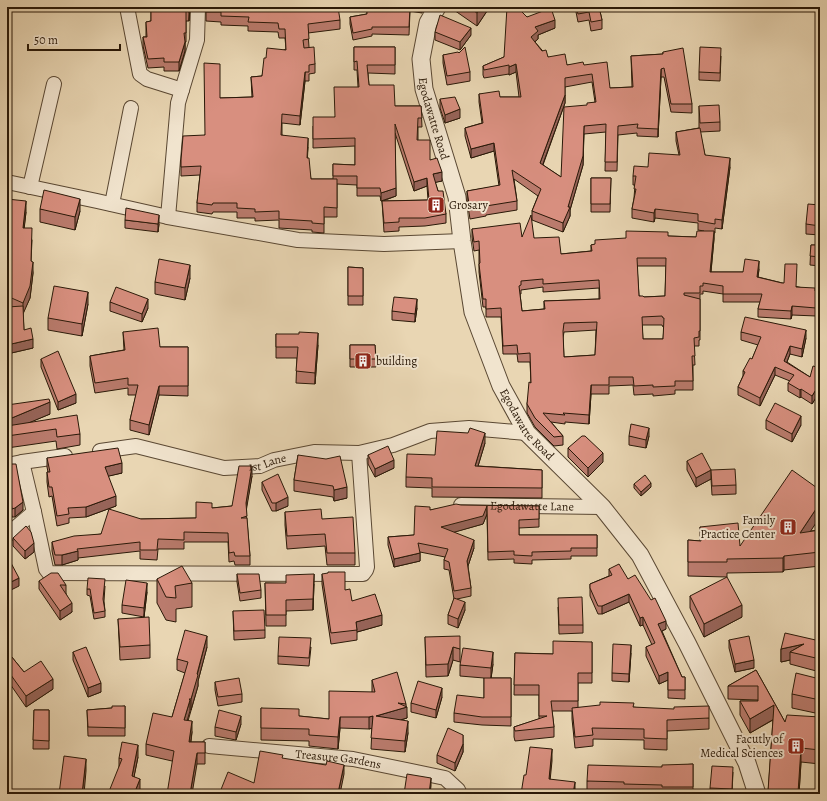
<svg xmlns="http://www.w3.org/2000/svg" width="827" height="801" font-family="Alegreya,serif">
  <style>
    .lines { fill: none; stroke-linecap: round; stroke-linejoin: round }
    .minor-casing { stroke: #5a4833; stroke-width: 16 }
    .tertiary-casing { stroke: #5a4833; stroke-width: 19 }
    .minor { stroke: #f1e4ce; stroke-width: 14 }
    .tertiary { stroke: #f1e4ce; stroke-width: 17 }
    .wall { fill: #ba7b6d; stroke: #2a1908; fill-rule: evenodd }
    .shaded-wall { fill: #976459; stroke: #2a1908 }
    .building { fill: #d88f7f; stroke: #2a1908; fill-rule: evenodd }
    .labels { text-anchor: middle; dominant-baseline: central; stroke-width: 4; stroke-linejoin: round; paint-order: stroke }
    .street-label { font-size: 12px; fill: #2a1908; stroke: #f1e4ce }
    .poi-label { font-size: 12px; fill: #2a1908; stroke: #f1e4ce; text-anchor: start }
  </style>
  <rect width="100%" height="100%" fill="#e9d6b3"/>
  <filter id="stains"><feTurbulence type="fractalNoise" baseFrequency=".005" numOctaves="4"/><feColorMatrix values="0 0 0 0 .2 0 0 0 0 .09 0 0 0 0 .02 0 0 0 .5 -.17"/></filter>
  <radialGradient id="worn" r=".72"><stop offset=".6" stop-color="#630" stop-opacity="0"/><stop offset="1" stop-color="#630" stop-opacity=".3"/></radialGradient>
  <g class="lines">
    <g class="minor-casing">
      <g id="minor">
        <path d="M127,7L140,74L147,79L182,90"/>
        <path d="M7,182L97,201L168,217L298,240L384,244L462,241"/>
        <path d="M30,187L54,84"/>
        <path d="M112,204L131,108"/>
        <path d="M168,217L178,103L197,40L198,7"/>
        <path id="s1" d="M100,451L136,446L224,468L260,466L274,460L314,452L359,453L393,445L430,431L469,428L527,433"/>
        <path d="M22,462L34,512L46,569L49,573L363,574L366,570L367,567L359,453"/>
        <path d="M7,465L22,462L65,456"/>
        <path id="s2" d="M461,505L602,507"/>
        <path d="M7,535L34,512"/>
        <path id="s3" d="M209,746L353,759L445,778L458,790L460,794"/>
      </g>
    </g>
    <g class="tertiary-casing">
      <g id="tertiary">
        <path id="s4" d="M437,7L428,23L421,59L424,89L457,197L462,241L473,312L501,386L527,433L602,507L640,555L687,643L747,763L757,794"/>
      </g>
    </g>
    <use href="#minor" class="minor"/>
    <use href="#tertiary" class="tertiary"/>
  </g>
  <path class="wall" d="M151,7H190L189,21H186V42H185V51L179,71H164V67L148,68L143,46V37H146V22L151,21Z
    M206,7L340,20V29L308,33L309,47L315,64V73L309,74V81H305L300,125L282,123V135L308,147L307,158L311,179H333V164L355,165V146L313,148V126L335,117L358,87L357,70H354V47H395V74L368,73L369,85L395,106H421L422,127H418V140L430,160L442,181L435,182L446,214V223L425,226L399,227V231L384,232L382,201H381L380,196H357V185L337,184V217H324V233L312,232V230L279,228V220L255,221V218H237V212H213L212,214L197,212V203L200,175L181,176V160L205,135L220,98L252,97L251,77L262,76L266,58L286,49L285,38H279L278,32L248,31V26L221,25V22L206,21ZM395,133L414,191L427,186L428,200L383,201L396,196Z
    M367,7H423L422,13L410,11L409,35L372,34V36L353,40L350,24V17L367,14Z
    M451,7H489V8L477,26L451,8Z
    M575,7H599L602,20V29L591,31L589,20L578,22Z
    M527,17L555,28L538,35V39L535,42L548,57L567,65H584L610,88L632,87L631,56L663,54V52L692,104V113L671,112L664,77H661L658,137L637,136V133L618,135L617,171H605L606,132L584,134L583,165L570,210V216L563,232L532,220V211L538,196L514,179L517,201V210L486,215V216L470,219L467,200V191L499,186L494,151L471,158L465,136V128L482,123L479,102V94L500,97H519L516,72L509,75V74L484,78L483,75V66L504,57ZM592,82L595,102L587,105L561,177L543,165L565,103V87Z
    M435,32L471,35L460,50L435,40Z
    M459,53L470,72V81L447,85L443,63V55Z
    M721,56L720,81L699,80V72Z
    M440,99L460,118L445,123L440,108Z
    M699,106L720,122V131L700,132L705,155L730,167L722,229L715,228V233H714V239L711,272H743L759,269L758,277L815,291H820V321H816V316L792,315L791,319L758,317V309L760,302H723V294L703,291V294H700V340H699V346H694L695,365H693V390H675V394L653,396V394L634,395L633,385L609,386V394H591L589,424L565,422V424L551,422L563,436V445L554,446L535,427L527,413V404L531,383L530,362H518L517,354H503L501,317H486V307H483L479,272V250L474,251L472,237V229L522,237L534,238L561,254L591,251V245L668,236L696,237L704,231L698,230V223L655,218L654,222L632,218V209L634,198L635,185H633V176L648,167L679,155L676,141V132L699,128ZM637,266H666L665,296L644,297L639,296ZM543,287V292L599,288V299L544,301V309L522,311L520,294H521V290ZM642,325H662L663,327H664L663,339H643ZM596,330L595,355L564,357L563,338L564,332Z
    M591,178H611L610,212H591Z
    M7,179L10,191L9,199L26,212L24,228L32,240L31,261L33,273L30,298L23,313L24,330L33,348L7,354Z
    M820,205V235L806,234V224Z
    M40,209L80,211L75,230L40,222Z
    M125,220L159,224L158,232L125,228Z
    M811,245H820V266L810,265Z
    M348,267L363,268V305H348Z
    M190,278L185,300L155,294V282Z
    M110,302L148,308L142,322L110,311Z
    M88,304L82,336L48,330V318Z
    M417,308L415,322L392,320V311Z
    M123,332L160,347H188V396L159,395L149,435L130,430V420L136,395H128V388L95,393L90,366V356L124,350Z
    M741,332L806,338L802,357L790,354L787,362L810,377L820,368L818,396H817L812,404L801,397L800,398L788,391V383L790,381L775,375L760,406L738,395V387L743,376V371L752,359L758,345L741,340Z
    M276,334L318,345L315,384L296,383L297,358H276Z
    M350,345H375L376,367H350Z
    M41,359L76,403L58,410L41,367Z
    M7,405L50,414L28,423L80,434V445L57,449L56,441L7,448Z
    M766,420L801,425L792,442L766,429Z
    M629,436H649L646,448L629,445Z
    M485,443L478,466L542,470V498L432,497V488L406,487V477L435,455Z
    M568,448L603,462L588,477L568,457Z
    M298,455L347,498L334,501L333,497L294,491V480Z
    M368,455L394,468L375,477L368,464Z
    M47,458L122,473L108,476L116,506L86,517L69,518V523L57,526L52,496L49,497L47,482V472H48L47,467Z
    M687,461L711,470L736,485V494L712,495L711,479L696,487L687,470Z
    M7,464L23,510L15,517H12L7,487Z
    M252,476L246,509L250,556V565H235L234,561L229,562L228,542H184V549H158L157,560L140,559V551L78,558V560L62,565H55L52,551V542L101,534L141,519L196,518L212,508L232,506Z
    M262,482L288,506L276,511H272L262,490Z
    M634,484L651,487L641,496L634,488Z
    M820,490V517L810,531L820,530V566L784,570L783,572L727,573V577L688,576V540L700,541V527L740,546Z
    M461,505L539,506V527L519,528V535H597V556H571V559L532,560V564L514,563V559L488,560L487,514L483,524L454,532L474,548L468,566L471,588V596L457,599L465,610L458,628L448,624V615L454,599L449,570L444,569V560L445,557L420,552V561L394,567L388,545V537L414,535L430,510Z
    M285,512L322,519L355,553V565H327L325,546L287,549L285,525Z
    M13,538L34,552L25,559L13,546Z
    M609,569L628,579L666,629L662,631L682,677H685V699L668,698V680L659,684L646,656V647L652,645L643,625L640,626L629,602L602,614H598L590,596V584L609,576Z
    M237,574L261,590V598L240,601L237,582Z
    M322,574L345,590L352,601L382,625L357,632V640L331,644L322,584Z
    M157,579L192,583V607L176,609V622L166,620L157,603Z
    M39,581L66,585V593L72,612L60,620L39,589Z
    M265,583L314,584L313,610L286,611V626H266Z
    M105,586L104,601L105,611V617L94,619L90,596L87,595V589Z
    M147,592L144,617L122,613V605Z
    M690,596L742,617L704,637L690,608Z
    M558,607L583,625V633L559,634Z
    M233,611L265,630V638L234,640Z
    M118,619L150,645V658L120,660Z
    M425,637L460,649V662L453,660L448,676L426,677Z
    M729,640L754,668L735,672L729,648Z
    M820,641V672L790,664V660L781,662V649Z
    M592,642V683H578V708L633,707L709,718V729L667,731V750L644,749V740L593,739V746L575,748L572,719V711H552L554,727V737L515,741L514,737V727L539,719V695H514L515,653L553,654Z
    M207,647L198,681V686L188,721L192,732L191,742H205V764H197L172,761L146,755V744L172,717L185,673L177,670V659Z
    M311,647L309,666L278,664V656Z
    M7,651L24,672L53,689L26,707L8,681L7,682Z
    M73,652L101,692L88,697L73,660Z
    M631,653L629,682L612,681V673Z
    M493,664L491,678H511V726L482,725L454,722V713L484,698V678L460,676V665Z
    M756,670L785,722L820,717V764L801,762L799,794H768L773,720L750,733L740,715V701H758V700L728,699V686Z
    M820,679V714L792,708V694Z
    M372,680L406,704L407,718L401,720L408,733L405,752L371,749L372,728L369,729L340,728L338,749L309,746V741L261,740V708L299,716L329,719L372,692Z
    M215,682L242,694V702L218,706L215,690Z
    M442,697L436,718L411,712V703Z
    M125,706V736H88L87,710L112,708Z
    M34,710H49V749H33Z
    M241,724L236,740L215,736V727Z
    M463,735V752L455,771L437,763V755Z
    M138,757L134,776L140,791L119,767V758Z
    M693,764V794H624V792L587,791V781L662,767Z
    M733,772L732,793L710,792V788Z"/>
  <path class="shaded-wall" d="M189,7H190L189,21Z
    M481,7H489V8L477,26V13Z
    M555,20V28L538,35V39L531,45V37L535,27Z
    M471,28V35L460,50V42Z
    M185,42V51L179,71V62Z
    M516,64V72L509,75V67Z
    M661,69V77L658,137V129Z
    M305,72V81L300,125V116Z
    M565,95V103L540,172V163Z
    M460,109V118L445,123V115Z
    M584,126L583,165L570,210V216L563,232V223L568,207Z
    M308,138V147L307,167V158Z
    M494,143V151L471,158V149Z
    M730,158V167L722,229V220Z
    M442,172V181L433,183V174Z
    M427,178V186L414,191V182Z
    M10,180V191L7,207V195Z
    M396,188V196L381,201V193Z
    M80,199V211L75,230V217Z
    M26,201V212L23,239V228Z
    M655,209V218L654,222V213Z
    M159,215V224L158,232V224Z
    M714,231V239L710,281V272Z
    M759,261V269L757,285V277Z
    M33,262V273L30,298L23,314V303Z
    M190,265V278L185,300V288Z
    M88,292V304L82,336V324Z
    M148,299V308L142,322V314Z
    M417,299V308L415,322V314Z
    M792,306V315L791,319V311Z
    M806,330V338L802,357V349Z
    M318,333V345L315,384V373Z
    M33,339V348L7,354V345Z
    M790,346V354L784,369V361Z
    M775,367V375L760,406V398Z
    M591,385V394L589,424V415Z
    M820,385V393L818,396V388Z
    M159,386V395L149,435V425Z
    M817,388V396L812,404V396Z
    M801,389V397L800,398V390Z
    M76,394V403L58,410V402Z
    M50,402V414L7,432V420Z
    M801,416V425L792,442V434Z
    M649,428V436L646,448V440Z
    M485,433V443L475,476V466Z
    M603,453V462L588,477V468Z
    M394,460V468L375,477V469Z
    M122,463V473L105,477V467Z
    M252,466V476L246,512V503Z
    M711,470V479L696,487V478Z
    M651,483V487L641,496V492Z
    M347,487V498L334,501V490Z
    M116,496V506L86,517V507Z
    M288,497V506L276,511V503Z
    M23,502V510L15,517V508Z
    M820,503V517L800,547V533Z
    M487,506V514L483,524L441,536V527Z
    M474,540V548L467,569V561Z
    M34,543V552L25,559V551Z
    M78,551V560L62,565V555Z
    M420,553V561L394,567V559Z
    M784,556V570L783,572V558Z
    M314,574V584L313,610V599Z
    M19,578V586L7,592V584Z
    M147,583V592L144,617V608Z
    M629,594V602L602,614V606Z
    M465,602V610L458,628V619Z
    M72,603V612L60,620V611Z
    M742,605V617L704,637V624Z
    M382,615V625L357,632L356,622Z
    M643,617V625L640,626V618Z
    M666,621V629L658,633V624Z
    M207,636V647L198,681V686L191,710V699Z
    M804,644L790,652V660L781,662V649Z
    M631,645V653L629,682V674Z
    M453,647V660L448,676V664Z
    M493,652V664L491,679V668Z
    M754,660V668L735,672V664Z
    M8,671V681L7,682V672Z
    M668,672V680L659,684V676Z
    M53,679V689L26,707V696Z
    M101,683V692L88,697V688Z
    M442,688V697L436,718V710Z
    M190,700V711L184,731V720Z
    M774,705V719L750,733V719Z
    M407,707V718L376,727V716Z
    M241,716V724L236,740V732Z
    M373,716V728L369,729V717Z
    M340,717V728L338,749V737Z
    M192,721V732L189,753V742Z
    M408,721V733L405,752V741Z
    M463,744V752L455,771V763Z
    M138,745V757L132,787V776Z
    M801,748V762L799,794H798Z
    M552,749V761L549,791V779Z
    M197,753V764L192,794H190Z
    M86,759V771L84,794H82Z
    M344,765V774L340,794H338Z
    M431,778V786L430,794H429Z
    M140,779V791L139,794H134Z
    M575,782V794H573Z"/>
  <path class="building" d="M151,7H189V12L186,11V33H184L185,42L179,62H164V58L148,59L143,37H147L146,22L151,21Z
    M206,7H338L340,20L308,24L309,39L303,40L304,48L314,47L315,64L309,65V72H305L300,116L282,114L281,135L308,138L307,158H309L311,179H337V208L324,207V224L312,223V221L279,219V211L255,212V209L237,208V203H213L212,205L197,203L201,166L181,167V160L183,136L205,135L204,63L220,64V98L253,97L251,77L262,76L264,58H266L267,48L286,50L285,29H279L278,23L248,22L249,17L221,16V12H206Z
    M367,7H410L409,27H372V29L353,33L350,17L367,14Z
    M468,7H481L477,13Z
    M507,7H517L527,17L551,8L555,20L535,27L538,31L531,37L542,51L546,50L548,57L565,54L567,65L583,62L584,65L607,62L610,88L633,87L631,56L663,54V52L683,48L692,104H671L664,68L661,69L658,129L637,128L638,124L618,126L617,162H605L606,124L584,126L583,156L568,207H570L563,223L532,211L541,189L512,170L517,201L486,206V208L470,210L467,191L500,185L494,143L471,149L465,128L483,123L479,94L499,91L500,97H521L516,64L509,67V65L484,70L483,66L504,57ZM592,74L596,102L587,103V105L564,107L561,177L540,163L565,95V78Z
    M576,7H599L602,20L591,22L589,12L578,14Z
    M440,15L471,28L460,42L435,32Z
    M354,47H395V65H367L369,85H394L395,106H421L422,118H418L417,140H430V160L437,158L442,172L433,174L438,191H443L446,214L425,218H399V222L384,223L382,201L429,200L427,178L414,182L395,124L396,188L381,193L380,188H357V176H333V164L355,165V138L313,139V117H335L334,87H359L357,61L354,62Z
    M465,47L470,72L447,76L443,55L458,52L459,53Z
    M700,47L721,48L720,73L699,72Z
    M455,97L460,109L445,115L440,99Z
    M719,105L720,122L700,123L699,106Z
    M700,128L705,155L730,158L722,220L715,219V224L698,221V214L655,209L654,213L632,209L636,189H634L636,176H633L634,166L648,167L649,153L680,155L676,132Z
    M591,178H611L610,204H591Z
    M7,179L10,180L7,195Z
    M44,190L80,199L75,217L40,209Z
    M7,199L26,201L23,228H32L31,261L33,262L30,286L23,303L7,296Z
    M808,204L820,205V226L806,224Z
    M126,208L159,215L158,224L125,220Z
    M531,215L534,238L559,237L561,254L592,251L591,245L595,244V240L626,238V231L668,232V236L696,237L697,231H714L710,272H743L745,259L759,261L757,277L782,283H784L785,264H797L796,287L815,288V291H820V313L816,312V308L792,306L791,311L758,309L762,294H723V286L703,283V286H700V293H684V295L700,299V331H699V337L694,338L695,356H692L693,381H675V386L653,387V385L634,386L633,377H609V385H591L589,415L563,413L565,415L543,413L563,436L554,437L535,418L527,404L529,382L531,383L530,353L518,354L517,345L503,346L501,308L486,309V299H483L479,264L480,263L479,241L474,242L472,229L520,223L522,237ZM637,258H666L665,296L644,297L643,296H639ZM543,279V284L599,280L600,299L544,301L545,309L522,311L519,286L521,285V281ZM662,316L663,318H664L663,339H643L642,317ZM597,322L595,355L564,357L563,331L564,323Z
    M811,245H820V257L810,256Z
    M159,259L190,265L185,288L155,282Z
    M348,267L363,268V296H348Z
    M54,286L88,292L82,324L48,318Z
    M116,287L148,299L142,314L110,302Z
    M394,297L417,299L415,314L392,311Z
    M23,306L24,330L31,328L33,339L7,345V307Z
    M745,317L806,330L802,349L790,346L784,361L810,377L813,366L820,368V385L818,388H817L812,396L801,389L800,390L788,383L794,375L775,367L760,398L738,387L745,372L743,371L750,358L752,359L761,337L741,332Z
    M158,328L160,347H188V386H159L149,425L130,420L138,385H128V378L95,383L90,356L125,350L123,332Z
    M299,332L318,333L315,373L296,371L298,347H276V334H299Z
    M350,345H375L376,359H350Z
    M58,351L76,394L58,402L41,359Z
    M49,399L50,402L7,420V405Z
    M775,403L801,416L792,434L766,420Z
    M77,415L80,434L57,437L56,429L7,436V426Z
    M631,424L649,428L646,440L629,436Z
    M470,428L485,433L475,466L542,470V488L432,487V478L406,477L407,454L435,455L437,431L468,433Z
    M582,436H585L603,453L588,468L568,448Z
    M388,446L394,460L375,469L368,455Z
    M118,448L122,463L105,467L116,496L86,507L68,508L69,514L57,516L52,487H49L47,472H50L47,458Z
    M702,453L711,470L696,478L687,461Z
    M298,455L326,459L340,456L347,487L334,490L333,486L294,480Z
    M7,464H16L23,502L15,508L12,509L7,479Z
    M239,466H252L246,503L247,516L241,518H247L250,556H235L234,552L229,553L228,533L184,532V540L158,539L157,550H140V542L77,549L78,551L62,555H55L52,542L74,536L101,534L109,509L141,519L196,518V502L212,503V508L232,506Z
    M735,469L736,485L712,486L711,470Z
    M792,470L820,490V503L800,533L820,530V552L784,556L783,558L727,559V562H688V540L701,541L700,527L738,523L740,546Z
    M278,474L288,497L276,503H272L262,482Z
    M645,475L651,483L641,492L634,484Z
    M456,504L461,505L539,506V519L519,520V535H597V548H571V551L532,552V556L514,555V551L488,552L487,506L483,516L441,527L474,540L467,561L471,588L454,591L449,562L444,560L448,549L418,543L420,553L394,559L388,537L414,535L415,506L430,507V510Z
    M321,509L322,519L353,517L355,553H327L325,534L287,536L285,512Z
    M26,526L31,532L34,543L25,551L13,538Z
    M11,563L19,578L7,584V565Z
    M619,564L628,579L635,575L651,600L655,598L666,621L658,624L682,677H685V690H668V672L659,676L646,647L655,643L643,617L640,618L629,594L602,606H598L590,588V584L612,575L609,569Z
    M182,566L192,583L175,586L176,598L166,597L157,579Z
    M328,572H345V590L350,589L352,601L375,594L382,615L356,622L357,630L331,633L322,574L328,573Z
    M51,573H58L66,585H60L72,603L60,611L39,581Z
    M237,574H259L261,590L240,593Z
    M314,574L313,599L286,600V615H266L265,583H286V575Z
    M727,577L742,605L704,624L690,596Z
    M88,578L105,579L103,599L105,611L94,613L90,589H87Z
    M126,580L147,583L144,608L122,605Z
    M582,597L583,625H559L558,598Z
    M454,598L465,602L458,619L448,615Z
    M264,610L265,630L234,631L233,611Z
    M149,617L150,645L120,647L118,619Z
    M185,630L207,636L197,674L198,675L191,699H189L190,700L184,720L192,721L189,742H205V753H197L190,794H167L174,751L146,744L153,713L172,717L188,662L177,659Z
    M785,633L820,641V659L790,652L804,644L781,649Z
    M460,636V649L453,647L448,664L426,665L425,637Z
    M749,636L754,660L735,664L729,640Z
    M279,637L311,638L309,658L278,656Z
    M553,641L592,642V673H578V701H551L554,727L515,731L514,727L547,716H539V685H514L515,653L553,654Z
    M613,644L631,645L629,674L612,673Z
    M86,647L101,683L88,688L73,652Z
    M463,648L493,652L491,668L460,665Z
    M7,651L24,672L41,661L53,679L26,696L8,671L7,672Z
    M756,670L785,722L787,715L820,717V750L801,748L798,793L768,791L774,705L750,719L740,701H758V686H728Z
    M397,672L406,704L398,703L407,707L376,716L408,721L405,741L371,738L373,716L369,717H340L338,737L309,735V729L261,728V708L299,709V716L329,719V691L375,692L372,680Z
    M796,673L820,679V700L792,694Z
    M239,678L242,694L218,697L215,682Z
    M484,678H511V717H482L454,713L457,695L484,698Z
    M418,681L442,688L436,710L411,703Z
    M600,702L634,703L633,707L674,709V707L709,706V718L667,720V739L644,738V729L592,728L593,735L575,737L572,708L600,705Z
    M112,706H125V728L88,727L87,710L112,708Z
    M34,710H49V741L33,740Z
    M219,710L241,716L236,732L215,727Z
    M448,728L463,735V744L455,763L437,755Z
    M122,742L138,745L132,776L140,779L134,794H108L122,759L119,758Z
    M530,747L552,749L549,779L575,782L573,794H521L524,775H526Z
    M260,751L283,755L282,758L326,765L327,761L344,765L338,793H340V794H225L220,792L228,772L254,783Z
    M64,756L86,759L82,794H59Z
    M693,764V787H662V785L624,784V782L587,781L588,765L662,767V765Z
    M712,766L733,767L732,789L710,788Z
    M407,774L431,778L429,794H404Z"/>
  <defs>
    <g id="building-square" transform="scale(0.9)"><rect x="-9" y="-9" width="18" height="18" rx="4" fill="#8f2418" stroke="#f1e4ce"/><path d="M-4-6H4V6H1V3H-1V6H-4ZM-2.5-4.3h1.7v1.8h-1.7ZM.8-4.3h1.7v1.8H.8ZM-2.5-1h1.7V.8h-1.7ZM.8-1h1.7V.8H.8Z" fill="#fff"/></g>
  </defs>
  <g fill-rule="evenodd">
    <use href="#building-square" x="436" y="205"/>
    <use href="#building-square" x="363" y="361"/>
    <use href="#building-square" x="788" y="527"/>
    <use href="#building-square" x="796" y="746"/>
  </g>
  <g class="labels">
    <g class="street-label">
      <text stroke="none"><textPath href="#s4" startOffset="116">Egodawatte Road</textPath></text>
      <text stroke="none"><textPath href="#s4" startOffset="440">Egodawatte Road</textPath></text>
      <text stroke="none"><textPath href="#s1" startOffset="171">1st Lane</textPath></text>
      <text stroke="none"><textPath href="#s2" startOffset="71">Egodawatte Lane</textPath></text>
      <text stroke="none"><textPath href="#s3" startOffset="130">Treasure Gardens</textPath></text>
    </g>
    <g class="poi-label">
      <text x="449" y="205">Grosary</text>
      <text x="376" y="361">building</text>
      <text x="775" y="520" text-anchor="end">Family<tspan x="775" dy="14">Practice Center</tspan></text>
      <text x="783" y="739" text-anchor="end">Facutly of<tspan x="783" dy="14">Medical Sciences</tspan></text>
    </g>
  </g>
  <rect width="827" height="801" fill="none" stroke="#e9d6b3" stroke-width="24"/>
  <rect x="8" y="8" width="811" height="785" fill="none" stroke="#2a1908" stroke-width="2"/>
  <rect x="12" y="12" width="803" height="777" fill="none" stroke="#2a1908"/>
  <path d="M28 44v6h92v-6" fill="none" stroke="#2a1908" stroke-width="2"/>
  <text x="34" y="44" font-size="12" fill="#2a1908" stroke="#f1e4ce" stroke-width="3" paint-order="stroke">50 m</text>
  <rect width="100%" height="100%" filter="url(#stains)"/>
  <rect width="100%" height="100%" fill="url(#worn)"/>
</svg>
